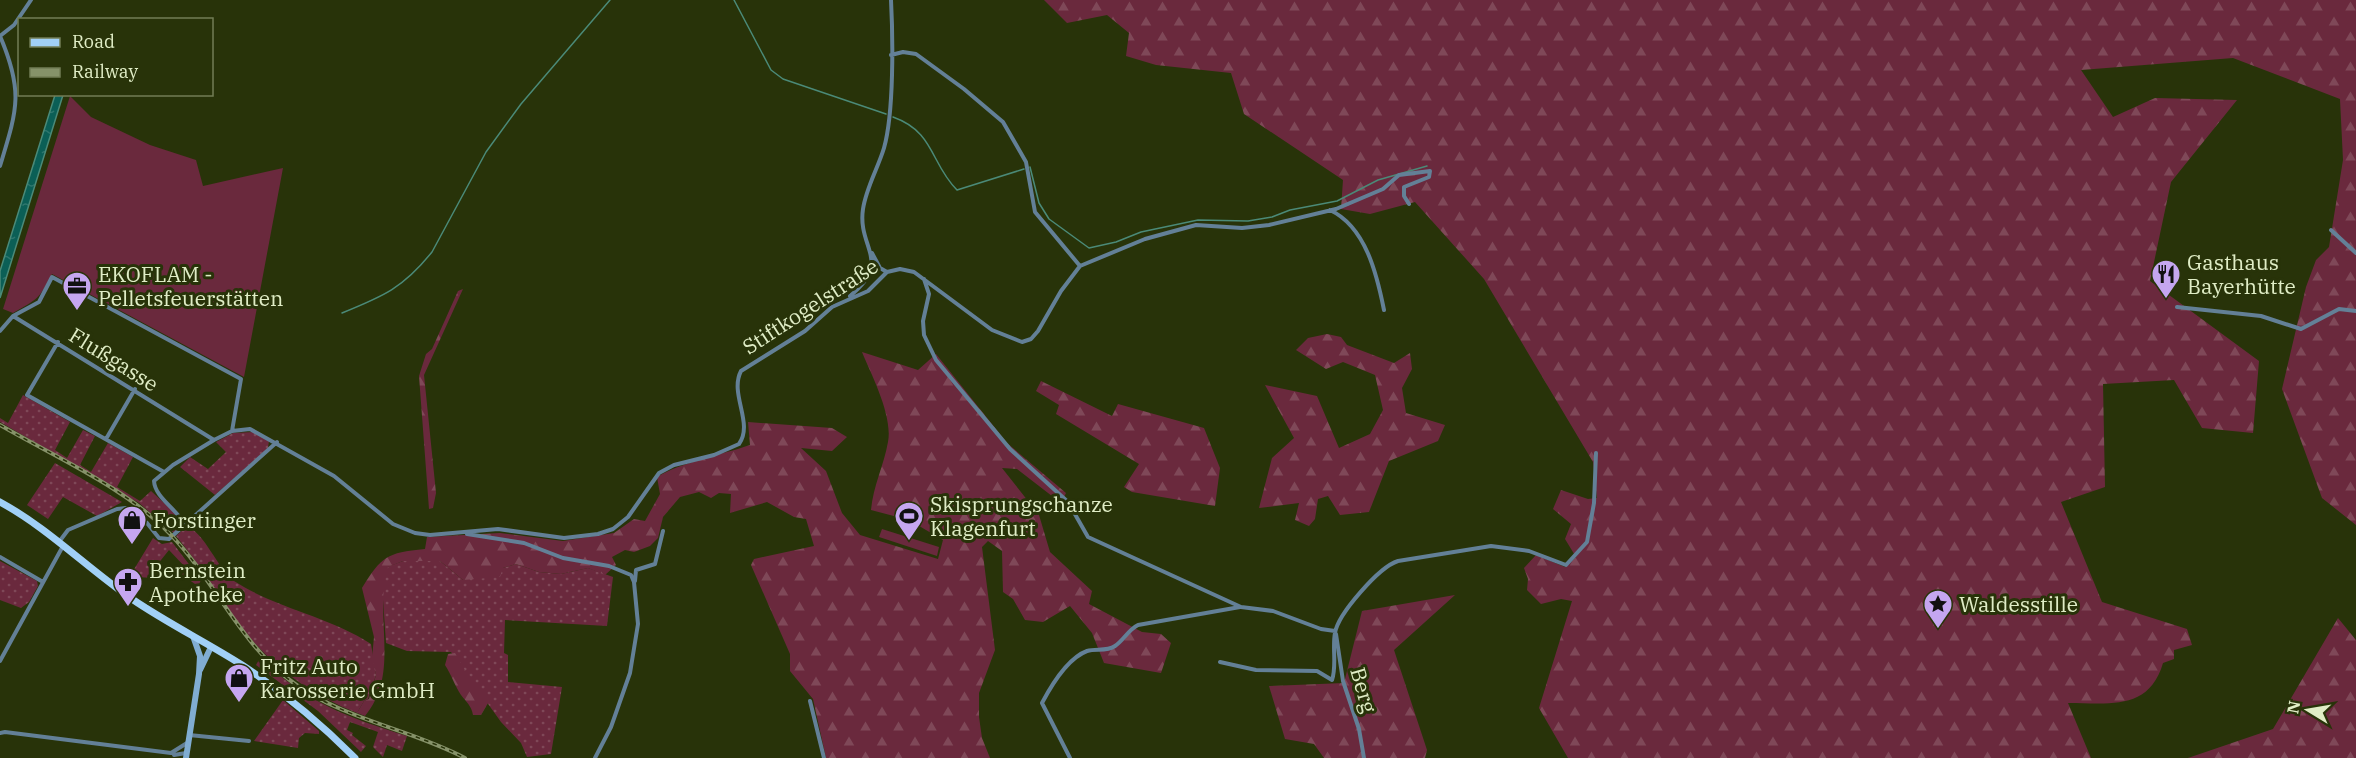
<svg xmlns="http://www.w3.org/2000/svg" width="2356" height="758" font-family="'IBM Plex Serif',serif">
  <style>
    .grass { fill: url(#grass-dots) }
    .forest { fill: url(#forest-firs) }
    .garden { fill: #6a293d }
    .water { fill: url(#water-ripples); stroke: #4b8a78; stroke-width: 1.5 }
    .lines { fill: none; stroke-linecap: round; stroke-linejoin: round }
    .stream { stroke: #4b8a78; stroke-width: 1.5 }
    .minor { stroke: #638097; stroke-width: 4 }
    .secondary { stroke: #80add2; stroke-width: 6 }
    .primary { stroke: #a1d0f6; stroke-width: 7 }
    .rail-casing { stroke: #869269; stroke-width: 4 }
    .rail { stroke: #283309; stroke-width: 1.5; stroke-dasharray: 4.5; stroke-linecap: butt }
    .labels { text-anchor: middle; dominant-baseline: central; stroke-width: 6; stroke-linejoin: round; paint-order: stroke }
    .poi-label { font-size: 21px; fill: #e0edc6; stroke: #283309; text-anchor: start }
    .street-label { font-size: 21px; fill: #e0edc6; stroke: #283309 }
  </style>
  <defs>
    <pattern id="grass-dots" width="8" height="8" patternUnits="userSpaceOnUse" patternTransform="scale(1.5)"><rect width="8" height="8" fill="#6a293d"/><path d="M2 2h.1M6 6h.1" fill="none" stroke="#7f4858" stroke-width="1.8" stroke-linecap="round"/></pattern>
    <pattern id="forest-firs" width="22" height="20" patternUnits="userSpaceOnUse" patternTransform="scale(1.5)"><rect width="22" height="20" fill="#6a293d"/><path d="M5 1l3.5 6h-7zM16 11l3.5 6h-7z" fill="#7f4858"/></pattern>
    <pattern id="water-ripples" width="26" height="14" patternUnits="userSpaceOnUse" patternTransform="scale(1.5)"><rect width="26" height="14" fill="#0b5f56"/><path d="M2 4q2-2 4 0t4 0M15 11q2-2 4 0t4 0" fill="none" stroke="#2e766d"/></pattern>
  </defs>
  <rect width="100%" height="100%" fill="#283309"/>
  <path class="grass" d="M23,395L70,422L55,450L67,458L83,430L95,436L80,465L91,472L108,443L133,457L117,487L140,501L151,491L174,512L180,526L174,533L139,503L0,422V418L8,423Z
    M253,432L269,441L268,448L215,495L180,467L190,457L208,469L226,452L216,442L233,433Z
    M55,463L122,502L97,516L63,497L48,519L27,505Z
    M186,527C203,529 218,570 234,581C277,609 329,616 371,644L376,675L368,699L364,701L357,713C307,693 267,663 235,619C215,591 198,562 176,536Z
    M153,538L162,544L172,542L201,580L198,586L182,575L186,568L169,550L153,570L156,578L134,577L133,571Z
    M0,561L37,581L38,586L29,602L21,608L0,600Z
    M403,561H440L463,580L516,564L539,572L561,574L588,568L613,577L607,626L505,620L504,653L508,655V682L562,687L551,754L527,757L521,743L501,722L451,652L407,651L386,643L382,585L387,567Z
    M260,658C307,703 347,717 407,736L402,751L387,745L383,757L373,747L378,732L350,722L347,730L353,733L352,735L366,746L361,752L318,711L256,665Z
    M283,700L319,731V734L305,733L299,738L298,748L254,741Z"/>
  <path class="forest" d="M1044,0H2356V525L2322,498L2282,389L2306,287L2316,260L2329,247L2343,160L2340,99L2233,58L2081,70L2113,117L2155,98L2237,100L2171,182L2150,281L2259,361L2253,433L2202,428L2174,380L2103,384L2105,487L2061,502L2102,602L2187,629L2192,645L2174,650V659L2163,663C2149,711 2109,703 2068,703L2091,758H1568L1539,708L1572,601L1561,599L1541,604L1527,590L1528,579L1524,568L1536,555L1565,567L1576,557L1565,539L1571,524L1553,509L1561,490L1588,499L1597,498L1593,462L1484,279L1415,202L1370,214L1341,209L1343,180L1244,114L1231,73L1156,65L1126,56L1129,33L1107,15L1067,23Z
    M463,289L424,375L436,493L433,508L429,509L419,376L426,354L432,349L458,291Z
    M1327,334L1341,337L1347,345L1394,363L1410,353L1412,369L1402,388L1406,413L1445,425L1438,441L1389,461L1369,512L1340,515L1328,496L1318,499L1315,519L1309,526L1295,520L1299,503L1259,508L1272,458L1294,438L1265,385L1317,396L1339,448L1370,434L1383,410L1375,375L1343,362L1326,369L1296,350L1308,338Z
    M862,352L918,370L936,354L1007,443L1066,493L1061,503L1017,469L1002,468L1039,515L1050,552L1092,591L1089,604L1142,632L1161,634L1171,643L1161,673L1104,663L1092,633L1070,606L1043,622L1025,620L1013,599L1003,592L1002,551L988,541L982,547L995,650L979,693V717L982,738L990,758H826L813,699L790,671V654L751,565L754,559L814,546L806,519L794,517L767,502L730,513L731,494L719,493L711,498L699,492L680,497L663,517L658,538L650,546L634,552L625,550L612,557L616,565L605,575L588,568L561,574L539,572L516,564L503,568L500,577L463,580L440,561H403L388,567C373,616 401,673 365,716L357,713L364,701L369,699L376,675L372,658L374,637L362,588C382,556 386,553 425,549L427,537L500,533L563,541L614,533L634,519L645,521L660,494L657,477C682,462 721,455 750,445L748,422L832,428L847,437L832,451L801,448L826,471L842,513L860,535L938,559L943,540L909,520L871,510C873,486 884,465 888,442C893,416 872,376 862,352Z
    M1041,381L1112,416L1118,404L1204,428L1220,468L1215,506L1132,492L1124,487L1139,464L1056,414L1059,405L1036,391Z
    M1455,595L1394,650L1427,750L1425,758H1324L1314,744L1285,739L1269,686L1344,683L1362,611Z
    M2338,618L2356,640V758H2188L2273,729Z
    M455,653L466,672L491,698L481,715H473C471,705 467,703 461,695C455,686 451,674 445,665L448,654Z"/>
  <path class="garden" d="M70,96L91,117L150,145L196,160L203,186L283,168L244,377L52,274C39,299 38,299 13,313L3,309Z
    M882,529L939,547L937,556L879,537Z"/>
  <path class="water" d="M55,95H63L0,298V271Z"/>
  <g class="lines">
    <path class="stream" d="M734,0L771,70L783,79L886,114
      M893,117C935,132 930,163 957,190L1024,169
      M1030,167L1039,203L1049,219L1089,248L1116,242L1141,232L1198,220L1248,221L1272,217L1290,210L1337,201L1378,180L1427,166
      M342,313C384,296 403,288 432,252L486,152L521,104L610,0"/>
    <path class="minor" d="M891,55L903,52L916,54L964,89L1003,122L1026,162L1035,212L1080,266
      M0,166C17,110 24,92 0,36L14,25L31,0
      M1330,210C1366,227 1377,275 1384,310
      M2331,230L2356,253
      M872,253L880,268L887,272
      M924,279L929,294L923,321L924,335L936,360L1010,449L1068,502L1088,537L1241,607L1273,611L1321,629L1335,631
      M850,296C893,261 857,248 863,209C866,188 878,168 884,148C894,113 893,38 891,0
      M2177,307L2261,316L2301,329L2339,309L2356,311
      M13,316L39,302L52,277L241,379L232,431
      M0,331L13,316L214,440
      M58,342L27,395L164,472
      M106,439L135,389
      M185,525C177,509 155,498 154,481L173,465L214,440L232,431L250,429L334,476L393,524L415,533L430,535L498,529L564,538L598,534L613,529L628,517L659,473L674,465L714,455L739,444C754,423 729,394 741,371L805,331L832,307L868,291L887,272L900,269L914,272L992,330L1022,342L1031,339L1038,331L1061,291L1080,266L1145,239L1196,225L1242,228L1269,225L1336,209L1383,189L1399,175L1430,171L1429,177L1404,187V196L1409,204
      M467,534L524,543L563,558L609,566L631,575L634,582L638,624L630,673L611,727L595,758
      M59,542L68,530L117,509L126,508L147,523L159,538L169,539L277,442
      M0,557L43,582
      M635,581L636,570L655,564L663,531
      M1336,634L1343,681L1359,729L1364,758
      M0,661L63,546
      M1220,662L1256,670L1317,671L1332,680C1337,666 1332,648 1335,633C1338,614 1379,567 1398,561L1491,546L1529,551L1566,565L1587,542L1594,503L1596,453
      M810,701L824,758
      M0,733L5,732L171,753L187,743
      M189,735L249,741
      M174,755L186,753
      M1070,758L1042,703C1051,686 1068,658 1087,651C1096,648 1106,652 1115,646C1124,640 1128,630 1138,625L1240,607"/>
    <path class="secondary" d="M200,670L211,647
      M186,758L199,674L200,656L193,636"/>
    <path class="primary" d="M0,502C48,528 87,568 132,599C167,623 206,642 242,665C283,692 320,723 355,758"/>
    <g class="rail-casing">
      <path id="rail" d="M0,425C55,457 127,488 171,535C216,582 240,645 295,684C346,720 410,729 465,758"/>
    </g>
    <use href="#rail" class="rail"/>
  </g>
  <defs>
    <g id="restaurant-pin" transform="scale(1.5)"><path d="M0 17L-7.5 6A9.5 9.5 0 1 1 7.5 6Z" fill="#c5a6f0" stroke="#283309"/><path d="M-5-6h1v4h1v-4h1v4h1v-4h1v5L-1.5 .5V6h-2V.5L-5-1ZM5-6V6H3V1.5H1.5Q1.5-4 5-6Z" fill="#111"/></g>
    <g id="office-pin" transform="scale(1.5)"><path d="M0 17L-7.5 6A9.5 9.5 0 1 1 7.5 6Z" fill="#c5a6f0" stroke="#283309"/><path d="M-6-3h4V-5.5h4V-3h4V5H-6ZM-1-4.5V-3h2v-1.5ZM-6 0V1H6V0Z" fill="#111"/></g>
    <g id="stadium-pin" transform="scale(1.5)"><path d="M0 17L-7.5 6A9.5 9.5 0 1 1 7.5 6Z" fill="#c5a6f0" stroke="#283309"/><path d="M0-5a6.5 5 0 1 0 0 10a6.5 5 0 1 0 0-10ZM-3.5-1.8h7v3.6h-7Z" fill="#111"/></g>
    <g id="shop-pin" transform="scale(1.5)"><path d="M0 17L-7.5 6A9.5 9.5 0 1 1 7.5 6Z" fill="#c5a6f0" stroke="#283309"/><path d="M-5-2.5h2.3a2.7 3.5 0 0 1 5.4 0H5L5.5 6h-11ZM-1.5-2.5h3a1.5 2.3 0 0 0-3 0Z" fill="#111"/></g>
    <g id="pharmacy-pin" transform="scale(1.5)"><path d="M0 17L-7.5 6A9.5 9.5 0 1 1 7.5 6Z" fill="#c5a6f0" stroke="#283309"/><path d="M-2-6h4v4h4v4h-4v4h-4v-4h-4v-4h4Z" fill="#111"/></g>
    <g id="sight-pin" transform="scale(1.5)"><path d="M0 17L-7.5 6A9.5 9.5 0 1 1 7.5 6Z" fill="#c5a6f0" stroke="#283309"/><path d="M0-6L1.8-2.2L6-1.7L2.9 1.2L3.7 5.4L0 3.3L-3.7 5.4L-2.9 1.2L-6-1.7L-1.8-2.2Z" fill="#111"/></g>
  </defs>
  <g fill-rule="evenodd">
    <use href="#restaurant-pin" x="2166" y="274"/>
    <use href="#office-pin" x="77" y="286"/>
    <use href="#stadium-pin" x="909" y="516"/>
    <use href="#shop-pin" x="132" y="520"/>
    <use href="#pharmacy-pin" x="128" y="582"/>
    <use href="#sight-pin" x="1938" y="604"/>
    <use href="#shop-pin" x="239" y="678"/>
  </g>
  <g class="labels">
    <g class="poi-label">
      <text x="2187" y="262">Gasthaus<tspan x="2187" dy="24">Bayerhütte</tspan></text>
      <text x="98" y="274">EKOFLAM -<tspan x="98" dy="24">Pelletsfeuerstätten</tspan></text>
      <text x="930" y="504">Skisprungschanze<tspan x="930" dy="24">Klagenfurt</tspan></text>
      <text x="153" y="520">Forstinger</text>
      <text x="149" y="570">Bernstein<tspan x="149" dy="24">Apotheke</tspan></text>
      <text x="1959" y="604">Waldesstille</text>
      <text x="260" y="666">Fritz Auto<tspan x="260" dy="24">Karosserie GmbH</tspan></text>
    </g>
    <g class="street-label">
      <text transform="translate(810 306) rotate(-33)">Stiftkogelstraße</text>
      <text transform="translate(114 359) rotate(32)">Flußgasse</text>
      <text transform="translate(1364 690) rotate(74)">Berg</text>
    </g>
  </g>
  <rect x="18" y="18" width="195" height="78" fill="#283309" stroke="#727d55" stroke-width="1.5"/>
  <rect x="30" y="38" width="30" height="9" fill="#a1d0f6" stroke="#727d55" stroke-width="1.5"/>
  <text x="72" y="48" font-size="18" fill="#e0edc6">Road</text>
  <rect x="30" y="68" width="30" height="9" fill="#869269" stroke="#727d55" stroke-width="1.5"/>
  <text x="72" y="78" font-size="18" fill="#e0edc6">Railway</text>
  <g transform="translate(2308 710) rotate(281)" stroke="#283309" stroke-width="4.5" paint-order="stroke">
  <path d="M0-4.5L10 22L0 15L-10 22Z" fill="#e0edc6"/>
  <text y="-9" font-size="16" font-weight="bold" text-anchor="middle" fill="#e0edc6">N</text>
  </g>
</svg>
